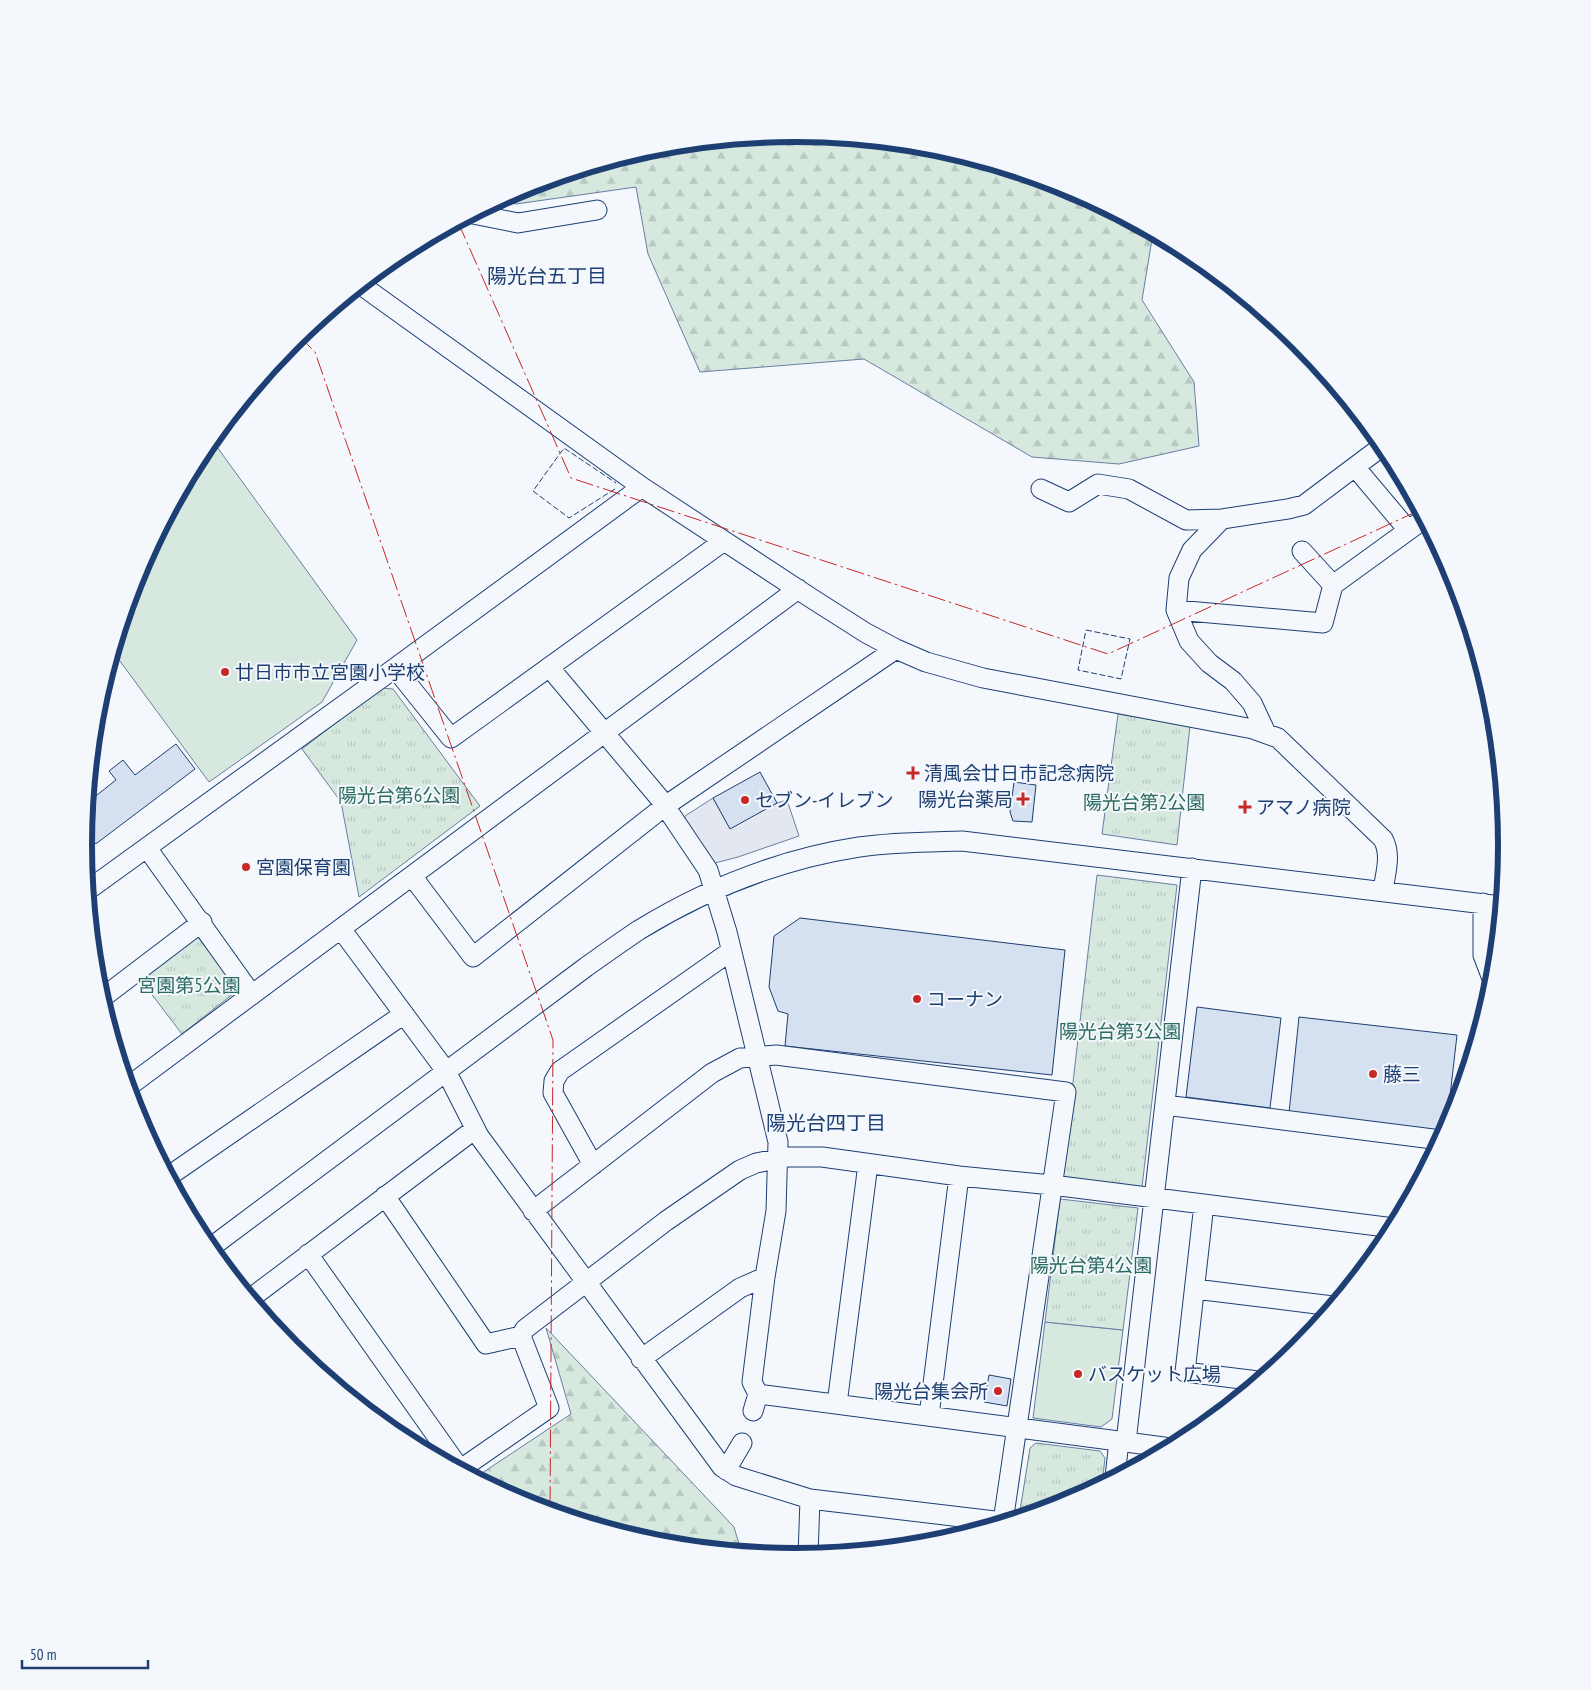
<svg xmlns="http://www.w3.org/2000/svg" width="1591" height="1690" font-family="'PT Sans Narrow','Noto Sans JP',sans-serif">
  <style>
    .green { fill: #d7e8df; stroke: #687fa3 }
    .forest { fill: url(#forest-firs); stroke: #687fa3 }
    .park { fill: url(#park-tufts); stroke: #687fa3 }
    .parking { fill: #e3e8f0; stroke: #687fa3 }
    .building { fill: #d5e0f0; stroke: #1d3f73 }
    .lines { fill: none; stroke-linecap: round; stroke-linejoin: round }
    .minor-casing { stroke: #1d3f73; stroke-width: 21 }
    .minor { stroke: #f4f7fb; stroke-width: 19 }
    .fence { stroke: #1d3f73; stroke-width: 1; stroke-dasharray: 6 2.5; stroke-linecap: butt }
    .power { stroke: #c62828; stroke-width: 1; stroke-dasharray: 18 4 2.5 4; stroke-linecap: butt }
    .poi-dot { fill: #c62828; stroke: #f4f7fb; stroke-width: 2 }
    .labels { text-anchor: middle; dominant-baseline: central; stroke-width: 4; stroke-linejoin: round; paint-order: stroke }
    .poi-label { font-size: 19px; fill: #1d3f73; stroke: #f4f7fb; text-anchor: start }
    .park-label { font-size: 19px; fill: #2c6c60; stroke: #f4f7fb }
    .neighbourhood-label { font-size: 20px; fill: #1d3f73; stroke: #f4f7fb }
    .rim { fill: none; stroke: #1d3f73; stroke-width: 6 }
  </style>
  <defs>
    <pattern id="forest-firs" width="22" height="20" patternUnits="userSpaceOnUse" patternTransform="scale(1.25)"><rect width="22" height="20" fill="#d7e8df"/><path d="M5 1l3.5 6h-7zM16 11l3.5 6h-7z" fill="#b8c8c3"/></pattern>
    <pattern id="park-tufts" width="24" height="20" patternUnits="userSpaceOnUse" patternTransform="scale(1.25)"><rect width="24" height="20" fill="#d7e8df"/><path d="M3 7l-1-3M5 7V3M7 7l1-3M15 17l-1-3M17 17v-4M19 17l1-3" fill="none" stroke="#b8c8c3"/></pattern>
  </defs>
  <rect width="100%" height="100%" fill="#f4f7fb"/>
  <path class="green" d="M212,440L357,640L322,702L209,782L114,653L138,572L204,449Z
    M1045,1322L1123,1330L1112,1419L1101,1427L1033,1418Z"/>
  <path class="forest" d="M796,133L935,147L1068,188L1153,233L1142,300L1194,382L1199,446L1119,464L1032,457L864,359L700,372L648,254L636,187L516,204L500,200L523,187L657,147Z
    M546,1328L734,1527L741,1551L656,1543L523,1502L476,1477L571,1414Z"/>
  <path class="park" d="M381,688L393,689L480,806L359,897L341,802L302,749Z
    M1118,714L1190,726L1177,845L1102,834Z
    M1097,875L1177,885L1142,1187L1062,1177Z
    M197,936L238,990L182,1034L140,979Z
    M1060,1199L1138,1208L1123,1330L1045,1322Z
    M1036,1443L1100,1451L1105,1458L1102,1484L1068,1503L1019,1517L1030,1448Z"/>
  <path class="parking" d="M713,798L730,828L777,803L787,800L799,836L738,857L715,863L709,859L684,822L685,816Z"/>
  <path class="building" d="M176,744L195,769L97,843L84,847L88,802L116,780L109,771L123,760L135,775Z
    M760,772L777,803L730,829L713,798Z
    M1014,782L1036,785L1032,822L1013,821L1010,812Z
    M800,918L1065,950L1052,1075L785,1046L788,1014L778,1011L769,987L774,936Z
    M1197,1007L1281,1018L1270,1108L1186,1097Z
    M1299,1017L1457,1035L1446,1131L1289,1113Z
    M989,1375L1011,1379L1007,1406L984,1402Z"/>
  <g class="lines">
    <g class="minor-casing">
      <path id="minor" d="M473,214L518,223L597,210
        M361,285L642,487L811,598L866,633L896,649L926,662L983,678L1253,729L1278,738L1383,839C1392,855 1385,874 1383,891
        M1355,467L1408,530
        M1041,489L1069,502L1098,484L1129,489L1186,520L1222,519L1288,509L1304,505L1384,445
        M1222,519L1192,550L1179,578L1176,610L1189,641L1209,663L1233,681L1252,703L1266,733
        M1302,551L1333,585
        M1176,610L1323,623L1333,585L1424,519
        M549,667L661,800L708,870L727,932L778,1142L776,1211L765,1277L752,1382L758,1394L1126,1442
        M395,668L451,738L724,541
        M147,848L252,995
        M412,876L473,957L665,806L896,649
        M88,890L395,668L642,487
        M1483,903V955L1494,984
        M341,929L446,1071L479,1136L722,1467L736,1476L810,1499L808,1556
        M102,998L202,922
        M129,1086L798,589
        M1165,1105L1441,1140
        M593,1165L553,1093L554,1081L560,1071L731,951
        M169,1176L404,1014
        M385,1196L486,1344L521,1336
        M1204,1204L1185,1372L1258,1381
        M533,1211L712,1073L740,1058L776,1055L1066,1092L1003,1522L810,1499
        M210,1248L586,967C603,955 621,942 639,930C706,889 781,859 859,847C893,842 928,842 962,841L1501,906
        M308,1254L460,1469
        M1195,1289L1333,1306
        M251,1298L475,1129
        M641,1359L740,1288L765,1277
        M837,1404L868,1164
        M753,1411L758,1394
        M929,1416L959,1176
        M1171,1448L1126,1442L1192,868
        M461,1469L549,1408L521,1336L525,1329L666,1221L740,1170L756,1163L788,1157H822L959,1176L1052,1185L1394,1228
        M726,1470L742,1443
        M1115,1477L1119,1441"/>
    </g>
    <use href="#minor" class="minor"/>
    <path class="fence" d="M615,489L569,518L533,491L564,448L616,483
      M1086,630L1130,639L1121,679L1078,670Z"/>
    <path class="power" d="M458,222L571,478L1108,654L1420,510
      M299,336L315,352L553,1040L550,1511"/>
  </g>
  <g class="poi-dot">
    <circle cx="225" cy="672" r="5"/>
    <path d="M910.5 765.5h5v5h5v5h-5v5h-5v-5h-5v-5h5z"/>
    <path d="M1020.5 791.5h5v5h5v5h-5v5h-5v-5h-5v-5h5z"/>
    <circle cx="745" cy="800" r="5"/>
    <path d="M1242.5 799.5h5v5h5v5h-5v5h-5v-5h-5v-5h5z"/>
    <circle cx="246" cy="867" r="5"/>
    <circle cx="917" cy="999" r="5"/>
    <circle cx="1373" cy="1074" r="5"/>
    <circle cx="1078" cy="1374" r="5"/>
    <circle cx="998" cy="1391" r="5"/>
  </g>
  <g class="labels">
    <g class="poi-label">
      <text x="235" y="672">廿日市市立宮園小学校</text>
      <text x="924" y="773">清風会廿日市記念病院</text>
      <text x="1013" y="799" text-anchor="end">陽光台薬局</text>
      <text x="755" y="800">セブン-イレブン</text>
      <text x="1256" y="807">アマノ病院</text>
      <text x="256" y="867">宮園保育園</text>
      <text x="927" y="999">コーナン</text>
      <text x="1383" y="1074">藤三</text>
      <text x="1088" y="1374">バスケット広場</text>
      <text x="988" y="1391" text-anchor="end">陽光台集会所</text>
    </g>
    <g class="park-label">
      <text x="399" y="795">陽光台第6公園</text>
      <text x="1144" y="802">陽光台第2公園</text>
      <text x="189" y="985">宮園第5公園</text>
      <text x="1120" y="1031">陽光台第3公園</text>
      <text x="1091" y="1265">陽光台第4公園</text>
    </g>
    <g class="neighbourhood-label">
      <text x="547" y="276">陽光台五丁目</text>
      <text x="826" y="1123">陽光台四丁目</text>
    </g>
  </g>
  <path d="M0 0H1591V1690H0ZM92 845a703 703 0 1 1 1406 0a703 703 0 1 1-1406 0Z" fill="#f4f7fb" fill-rule="evenodd"/>
  <path class="rim" d="M92 845a703 703 0 1 1 1406 0a703 703 0 1 1-1406 0Z"/>
  <path d="M22 1660v8h126v-8" fill="none" stroke="#1d3f73" stroke-width="2.5"/>
  <text x="30" y="1660" font-size="15" fill="#1d3f73" stroke="#f4f7fb" stroke-width="4" paint-order="stroke">50 m</text>
</svg>
